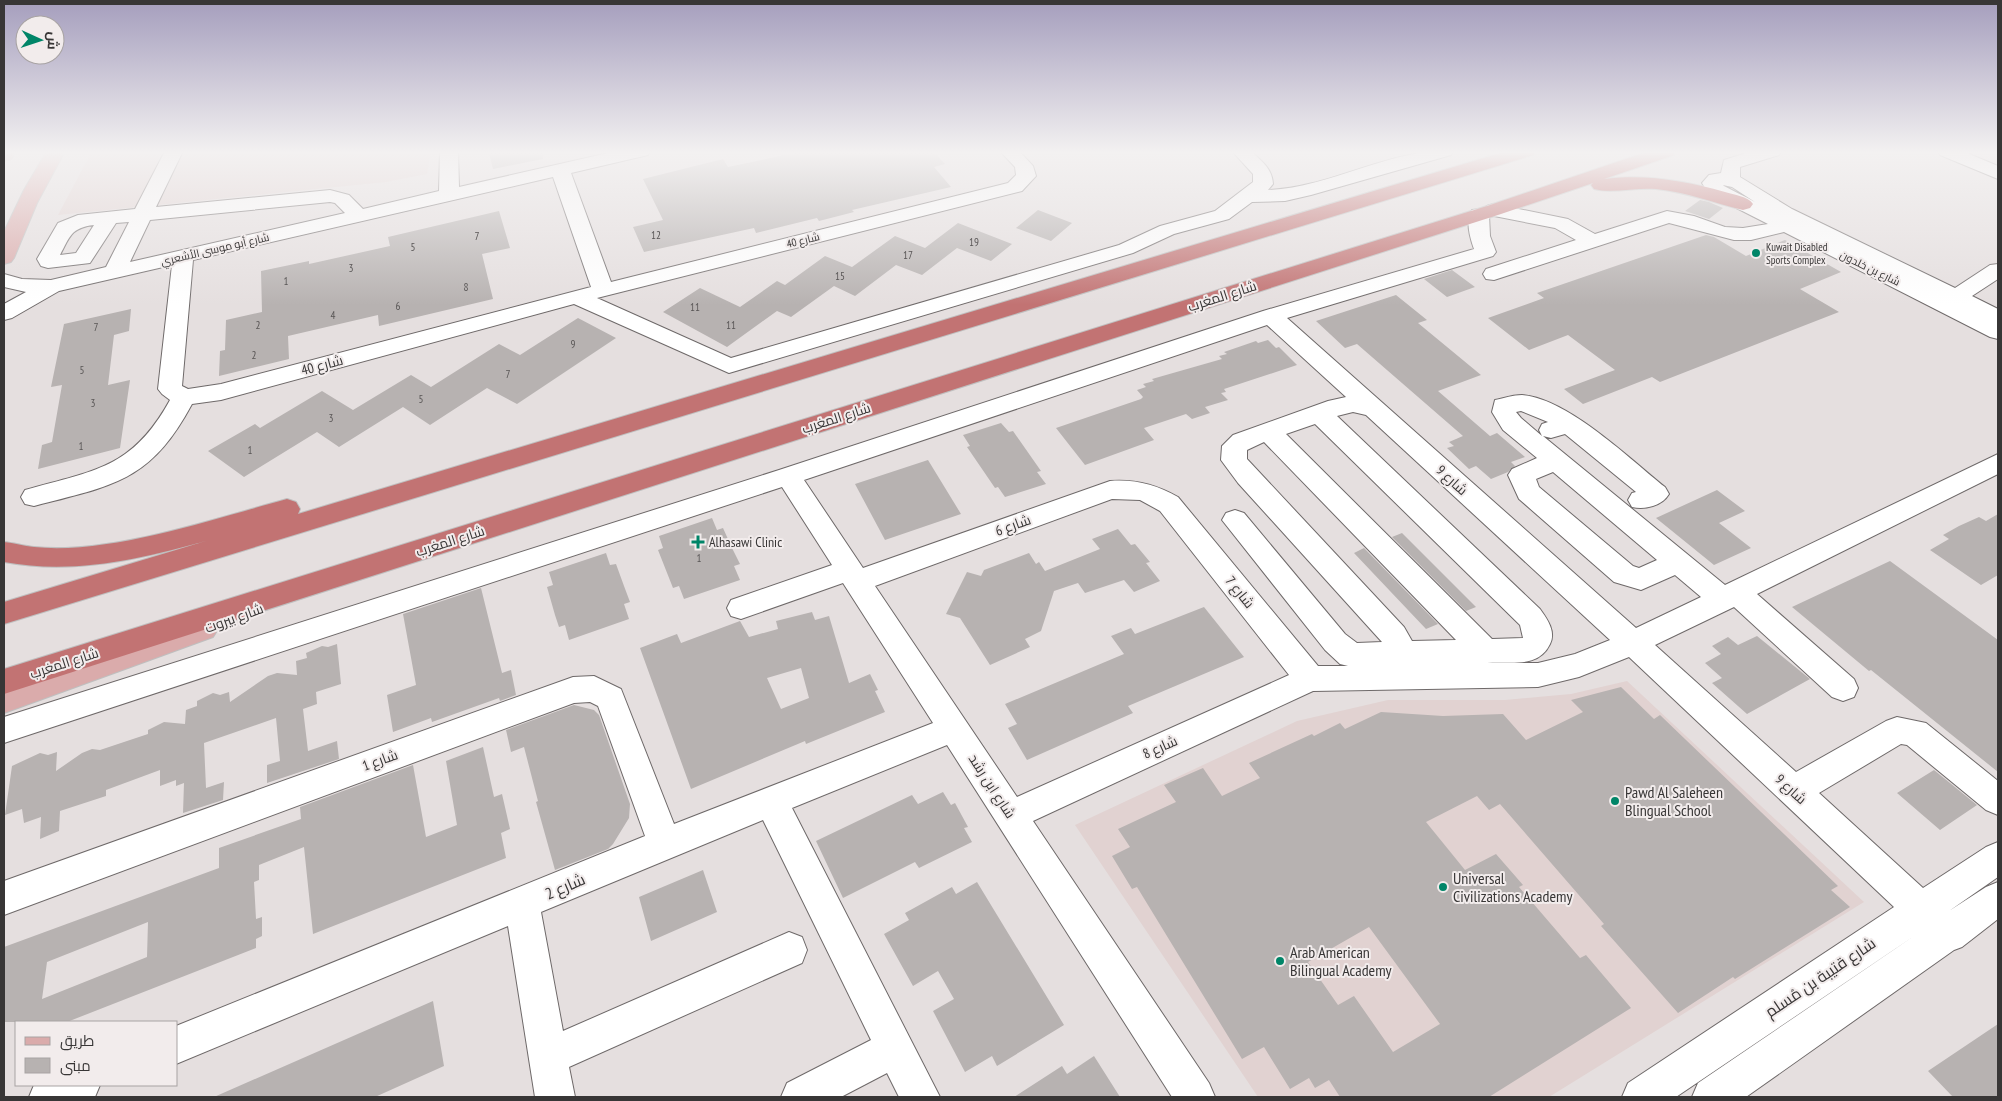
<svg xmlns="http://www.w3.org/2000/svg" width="2002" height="1101" font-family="'PT Sans Narrow',Cairo,sans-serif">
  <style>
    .built { fill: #e1d2d1 }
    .building { fill: #b7b2b1; fill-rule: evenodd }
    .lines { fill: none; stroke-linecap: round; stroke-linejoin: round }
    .minor-casing { stroke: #6e6969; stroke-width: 2 }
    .major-casing { stroke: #bfbfbf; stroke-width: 2 }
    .highway-casing { stroke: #bfbfbf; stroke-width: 2 }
    .minor { fill: #fff; fill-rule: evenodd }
    .major { fill: #daabab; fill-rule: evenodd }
    .highway { fill: #c27373; fill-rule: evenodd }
    .poi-dot { fill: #008568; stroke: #f2ecec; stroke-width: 2 }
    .labels { text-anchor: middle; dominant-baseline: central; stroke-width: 4; stroke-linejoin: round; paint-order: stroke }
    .number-label { font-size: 11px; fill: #585555 }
    .far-street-label { font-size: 11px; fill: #383636; stroke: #f2ecec }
    .far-poi-label { font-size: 11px; fill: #383636; stroke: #f2ecec; text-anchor: start }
    .street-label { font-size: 14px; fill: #383636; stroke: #f2ecec }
    .poi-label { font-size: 14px; fill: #383636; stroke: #f2ecec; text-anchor: start }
    .near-poi-label { font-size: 16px; fill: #383636; stroke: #f2ecec; text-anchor: start }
    .near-street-label { font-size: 16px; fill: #383636; stroke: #f2ecec }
  </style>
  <rect width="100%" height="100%" fill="#e5dfdf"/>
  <path class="built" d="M92,151H431L427,174L386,182L58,215Z
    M1627,681L1864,902L1549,1097H1258L1075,825L1297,721L1388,700H1505L1571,694Z"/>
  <path class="building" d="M499,151H542L543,159L493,169L489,153Z
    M804,151H933L945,164L934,167L951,187L852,210L854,212L819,221L817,218L756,233L754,228L644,252L633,227L663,220L643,179L723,159L728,167Z
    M1700,200L1709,202L1723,208L1709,219L1685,211Z
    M1038,210L1072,223L1051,241L1016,228Z
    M499,211L510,248L482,254L493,299L379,326L378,315L288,336L289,359L219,376L220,351L225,350L226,320L262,312L261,271L309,261V264L390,246L388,237Z
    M958,223L1012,244L991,261L957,248L922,275L896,265L855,296L834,286L791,317L777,311L727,347L663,312L700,288L740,307L777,281L785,285L825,256L852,267L895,236L925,248Z
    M1706,235L1714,237L1746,256L1785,240L1841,272L1800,289L1839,312L1660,382L1652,377L1583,404L1564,389L1615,370L1568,335L1529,350L1488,318L1544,298L1537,293Z
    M1452,270L1475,287L1447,297L1424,279Z
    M1396,295L1427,320L1418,323L1481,375L1438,391L1490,436L1497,433L1525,457L1511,462L1515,466L1508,472L1491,479L1476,466L1469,469L1447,448L1454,446L1449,442L1463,436L1357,344L1345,348L1316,321Z
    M131,309L129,331L114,335L108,385L130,380L120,448L38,469L42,445L52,442L62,385L51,387L64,324Z
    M578,318L616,338L517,404L487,388L430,425L403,407L339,447L317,432L244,477L208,451L255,424L260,428L322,391L353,410L411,375L431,387L499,344L520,355Z
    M1268,340L1276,348L1279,347L1297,365L1224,389L1226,392L1221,393L1228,400L1205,407L1210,413L1192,419L1186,414L1144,428L1154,440L1085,465L1056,428L1141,399L1143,397L1137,390L1146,387L1143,384L1154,381L1152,379L1222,359L1219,356L1227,354L1224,352L1256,341L1258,343Z
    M1001,423L1009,432L1013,431L1041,471L1037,472L1046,484L1005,497L998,487L995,488L967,447L970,446L963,435Z
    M928,460L961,514L885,540L855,484Z
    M1717,490L1745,511L1719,523L1751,548L1714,565L1656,518Z
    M1998,514V575L1981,585L1930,550L1949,539L1943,535L1959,526L1979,517L1986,521Z
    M712,518L717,530L723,528L732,548L740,564L734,566L740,580L684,599L679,586L673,588L658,550L663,548L659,536Z
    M1118,529L1131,545L1135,544L1150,562L1146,563L1160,581L1134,592L1124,580L1085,593L1078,583L1054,591L1041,631L1025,639L1030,647L990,665L960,618L946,614L967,572L981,576L984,570L1029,553L1036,564L1039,562L1045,571L1100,549L1092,539Z
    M1402,533L1476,607L1466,611L1392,537Z
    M1364,548L1438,624L1426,629L1354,553Z
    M606,553L610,565L616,564L624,586L630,602L624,604L629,619L569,640L565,625L559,627L555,615L547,587L553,585L549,572Z
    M1890,561L1998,640V772L1871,670L1869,671L1792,607Z
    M481,588L502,673L511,670L516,695L500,701L499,698L432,722L431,718L393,732L387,695L416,685L403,614Z
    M1204,607L1244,657L1128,706L1133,713L1027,760L1008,728L1017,724L1005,704L1124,654L1111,636L1131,628L1135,634Z
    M812,612L815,620L829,616L849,683L870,674L878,690L875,691L885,712L806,744L805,741L691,789L640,648L677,634L681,643L740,621L749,637L778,629L776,621ZM801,668L809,698L781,709L767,678Z
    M1757,636L1810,679L1747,714L1712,683L1722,678L1705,663L1721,654L1712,646L1728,637L1738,645Z
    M337,644L341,684L316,692L317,704L303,709L308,751L337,741L339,759L267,783V765L280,761L276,718L204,743L206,788L224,782L223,800L183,813L184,783L176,786V780L160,786V770L106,790V796L60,811L59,831L40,839L41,817L24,823L22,809L5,815L12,766L40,753L48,755L57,752L56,771L82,753L92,749L100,750L148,734V730L164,722L185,724L186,710L197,706V701L213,693L220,695L229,692L230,702L268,676L277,673L297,675L296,661L307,658L306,653L322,646L328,647Z
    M1621,687L1654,719L1660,715L1838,886L1831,890L1850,907L1735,979L1733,977L1678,1013L1601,926L1604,924L1500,804L1489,810L1477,796L1426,822L1465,870L1496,854L1523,885L1519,887L1580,958L1586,955L1631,1008L1489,1097H1340L1329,1080L1315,1088L1309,1078L1290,1089L1264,1047L1242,1059L1137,887L1132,889L1112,856L1130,847L1118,829L1176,802L1164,785L1203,768L1222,796L1260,778L1249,763L1312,734L1314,736L1340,723L1345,729L1381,712L1443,716L1503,714L1526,740L1583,712L1571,700ZM1369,927L1440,1024L1393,1052L1354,996L1338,1005L1308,962Z
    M574,705L594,710L599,715L630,804L629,818L613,844L608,849L555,870L536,802L538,801L524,747L511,752L506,730Z
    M483,747L494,797L502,794L510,829L501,833L506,858L313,934L304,847L259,865V880L254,882L256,919L262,917V936L256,939V948L67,1022H4V947L219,868V848L301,819L300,807L413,765L426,837L457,825L446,761ZM148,922L147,957L42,999L47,962Z
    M1934,770L1977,805L1940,830L1897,793Z
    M943,792L951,805L955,803L968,827L964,828L972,842L919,868L915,862L843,898L816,841L912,795L918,804Z
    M703,870L717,912L651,941L639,897Z
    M977,882L1064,1025L997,1066L992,1056L965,1072L933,1011L954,999L938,971L913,986L884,934L909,920L905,913L952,887L956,894Z
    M433,1001L444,1066L375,1097H214Z
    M1998,1024V1097H1953L1928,1071Z
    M1094,1056L1120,1097H1014L1062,1066L1067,1074Z"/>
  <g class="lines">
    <g class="minor-casing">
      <path id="minor" d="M165,151H183L156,207L330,190L349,195L363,209L439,191L440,151H458L459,187L617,151H650L648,155L571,173L611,282L1008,183L1016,175L1015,167L1000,151H1019L1033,166L1036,176L1022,191L597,298L731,358L1119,245L1160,226L1215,211L1253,182V174L1232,151H1251C1262,162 1272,168 1273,184L1268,190C1331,188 1390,148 1453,151L1451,155L1311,195L1285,201L1252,202L1229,219L1174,234L1133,253L729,373L574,304L221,400L192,404C150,482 114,485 34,506L25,504L21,497L25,490C95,470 132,469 170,400L162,394L158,389L172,265L59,291L12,318L4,320V304L26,292L4,287V274L22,279L51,280L106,267L129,222L116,223L90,263L48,268L41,266L37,259L58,223L78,215L135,209ZM553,177L591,287L221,384L188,389L182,386L193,260ZM330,202L335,203L345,213L130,262L150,220ZM94,225L76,253L60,255C70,236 71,228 94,225Z
        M1753,151H1781L1779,155L1740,167V177L1792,209L1955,288L1990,265L1998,264V279L1972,296L1998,309V339L1990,337L1784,232L1751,240H1734L1669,223L1494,280L1486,279L1483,274L1486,269L1576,240L1555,228L1489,215L1490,236L1496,252L1493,256L1287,318L1636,628L1701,597L1675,575L1641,590L1614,582L1519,499L1508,475L1512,469L1537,458L1503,430L1492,412L1495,400C1504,398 1513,395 1522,395C1567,398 1630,459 1665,487L1669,494C1662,506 1645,510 1632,507L1628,500L1632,493L1636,492L1565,434L1551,438L1543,436L1725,585L1998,454V474L1757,594L1854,679L1858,688L1854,697L1843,701L1832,697L1734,607L1655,645L1796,772L1886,721L1897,717L1926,723L1998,781V815L1986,810L1907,745L1901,744L1819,793L1923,888L1986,847L1998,842V877L1949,911L1986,887L1998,882V919L1962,947L1954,950L1746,1097H1692L1698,1083L1920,932L1676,1097H1622L1628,1083L1894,907L1629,657L1579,677L1538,687L1313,691L1033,821L1209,1083L1215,1097H1172L947,745L792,808L940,1097H899L887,1073L841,1097H781L787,1083L871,1040L763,820L541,912L563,1031L789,932L802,937L807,950L802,963L569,1067L575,1097H535L508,926L176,1064V1026L645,836L598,706L590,702L574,703L4,915V881L573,677L594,676L621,689L674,824L933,723L843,583L741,619L731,616L727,608L731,600L832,565L782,487L4,743V717L779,470L1263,311L1474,249C1470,238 1465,220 1472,210L1484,209L1487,206L1494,204L1568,219L1595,234L1667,211L1694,216L1725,227L1743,228L1768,224L1709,194L1702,183L1709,175L1721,173L1724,160ZM1723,185L1732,187L1755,202L1724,186ZM1267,325L1346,397L1328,401L1233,435L1222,446L1221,460L1238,483L1382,642L1357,643L1345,634L1244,513L1235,510L1226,513L1222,520L1325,650L1340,664L1348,666H1318L1178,497C1157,485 1135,479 1110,481L863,568L804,480ZM1521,411L1548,422L1542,424L1539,430L1542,436L1521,418L1516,412ZM1353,412L1366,415L1610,640L1575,654L1538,663H1487C1511,661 1538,669 1550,644C1556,632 1548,620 1540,609L1337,416ZM1315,424L1520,625L1523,638L1492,639L1286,434ZM1264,442L1456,640L1412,641L1404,627L1247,459V450ZM1553,472L1657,560L1639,568L1633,566L1539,487L1536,479ZM1112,499L1140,500L1160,511L1289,675L1017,797L875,586Z
        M1938,151H1962L1998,166V179L1940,155Z
        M34,1085H100L95,1097H29Z"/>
    </g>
    <g class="major-casing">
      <path id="major" d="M4,151H16L11,159L4,161Z
        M47,151H65L37,203L14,258L11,262L4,264V232L24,190Z
        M203,617L213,621L218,629L213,637L4,713V687Z"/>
    </g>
    <g class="highway-casing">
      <path id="highway" d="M1507,151H1535L1533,155L4,624V602L209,540C141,559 74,575 4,562V542C14,543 24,546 34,547C109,555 213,519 287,499L296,502L300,509L298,514Z
        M1649,151H1676L1674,155L1604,179C1646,174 1685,181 1725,192C1734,195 1748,196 1753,204L1750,208L1743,210C1714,203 1686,192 1656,189C1637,187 1612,194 1594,189L1591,185L1593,183L1501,214L4,694V669L1487,206Z"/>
    </g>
    <use href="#minor" class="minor"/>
    <use href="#major" class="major"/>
    <use href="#highway" class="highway"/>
  </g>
  <linearGradient id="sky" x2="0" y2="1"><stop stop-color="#a59ebd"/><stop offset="0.5" stop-color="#f3f1f1"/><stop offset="1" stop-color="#f3f1f1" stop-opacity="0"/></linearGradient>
  <rect width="2002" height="305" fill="url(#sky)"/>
  <g class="poi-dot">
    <circle cx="1756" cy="253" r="5"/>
    <path d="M695.5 534.5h5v5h5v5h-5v5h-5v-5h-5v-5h5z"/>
    <circle cx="1615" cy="801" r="5"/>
    <circle cx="1443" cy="887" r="5"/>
    <circle cx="1280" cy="961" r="5"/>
  </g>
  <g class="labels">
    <g class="number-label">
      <text x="656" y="235">12</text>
      <text x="477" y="236">7</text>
      <text x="974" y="242">19</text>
      <text x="413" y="247">5</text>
      <text x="908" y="255">17</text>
      <text x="351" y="268">3</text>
      <text x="840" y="276">15</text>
      <text x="286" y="281">1</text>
      <text x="466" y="287">8</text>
      <text x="398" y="306">6</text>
      <text x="695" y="307">11</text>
      <text x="333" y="315">4</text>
      <text x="258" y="325">2</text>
      <text x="731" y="325">11</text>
      <text x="96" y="327">7</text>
      <text x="573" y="344">9</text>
      <text x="254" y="355">2</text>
      <text x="82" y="370">5</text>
      <text x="508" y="374">7</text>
      <text x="421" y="399">5</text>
      <text x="93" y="403">3</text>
      <text x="331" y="418">3</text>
      <text x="81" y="446">1</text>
      <text x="250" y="450">1</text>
      <text x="699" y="558">1</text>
    </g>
    <g class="far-street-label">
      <text transform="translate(803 240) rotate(-14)">شارع 40</text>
      <text transform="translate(215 249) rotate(-13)">شارع أبو موسى الأشعري</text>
      <text transform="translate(1870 268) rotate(26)">شارع بن خلدون</text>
    </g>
    <g class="far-poi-label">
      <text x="1766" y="247">Kuwait Disabled<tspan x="1766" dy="13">Sports Complex</tspan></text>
    </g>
    <g class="street-label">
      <text transform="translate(1222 296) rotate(-18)">شارع المغرب</text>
      <text transform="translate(322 365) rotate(-15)">شارع 40</text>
      <text transform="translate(836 418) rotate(-18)">شارع المغرب</text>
      <text transform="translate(1452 480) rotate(42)">شارع 9</text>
      <text transform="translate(1013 525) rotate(-20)">شارع 6</text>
      <text transform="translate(450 541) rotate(-18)">شارع المغرب</text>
      <text transform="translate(1240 592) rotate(51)">شارع 7</text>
      <text transform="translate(234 618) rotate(-20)">شارع بيروت</text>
      <text transform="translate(64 663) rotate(-18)">شارع المغرب</text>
      <text transform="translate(1160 747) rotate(-24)">شارع 8</text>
      <text transform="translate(380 760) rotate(-20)">شارع 1</text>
      <text transform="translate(992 786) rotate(57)">شارع ابن رشد</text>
      <text transform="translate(1791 789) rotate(42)">شارع 9</text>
    </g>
    <g class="poi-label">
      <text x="709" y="542">Alhasawi Clinic</text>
    </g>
    <g class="near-poi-label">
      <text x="1625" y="792">Pawd Al Saleheen<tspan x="1625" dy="18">Blingual School</tspan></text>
      <text x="1453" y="878">Universal<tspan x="1453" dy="18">Civilizations Academy</tspan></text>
      <text x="1290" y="952">Arab American<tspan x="1290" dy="18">Bilingual Academy</tspan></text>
    </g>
    <g class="near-street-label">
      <text transform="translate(565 886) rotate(-23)">شارع 2</text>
      <text transform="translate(1820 977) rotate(-34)">شارع قتيبة بن مُسلم</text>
    </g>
  </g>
  <rect width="2002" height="1101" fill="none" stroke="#383636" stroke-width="10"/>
  <rect x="15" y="1021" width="162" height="65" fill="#f2ecec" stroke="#a8a3a3"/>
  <rect x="25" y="1037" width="25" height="8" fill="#daabab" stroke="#a8a3a3"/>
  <text x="60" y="1046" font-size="15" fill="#383636">طريق</text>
  <rect x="25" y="1058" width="25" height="15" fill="#b7b2b1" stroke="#a8a3a3"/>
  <text x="60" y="1071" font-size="15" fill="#383636">مبنى</text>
  <g transform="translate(40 40) rotate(93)"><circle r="24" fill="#f2ecec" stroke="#a8a3a3"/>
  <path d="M0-4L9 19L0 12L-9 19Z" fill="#008568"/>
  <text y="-8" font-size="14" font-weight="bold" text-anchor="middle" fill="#383636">ش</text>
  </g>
</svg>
